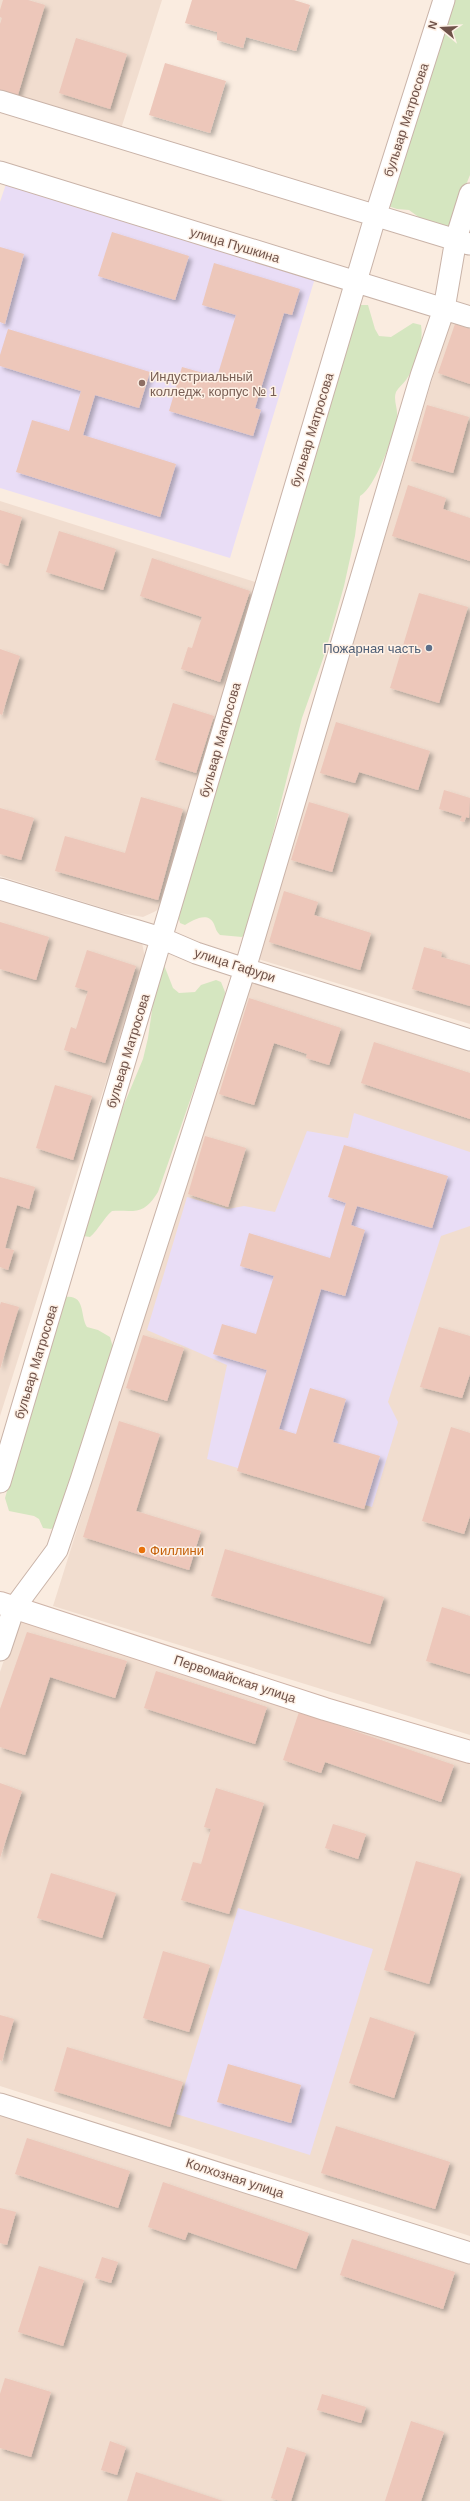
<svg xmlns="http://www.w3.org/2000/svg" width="470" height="2501" font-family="Helvetica,sans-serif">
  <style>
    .residential { fill: #f1ddcf }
    .education { fill: #e9ddf6 }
    .green { fill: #d5e6c0 }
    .building { fill: #edc7ba; filter: url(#shadow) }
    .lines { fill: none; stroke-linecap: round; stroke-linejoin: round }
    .street-casing { stroke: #c9b3a8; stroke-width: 23 }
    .secondary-casing { stroke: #cfb4a8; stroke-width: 24 }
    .street { stroke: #fff; stroke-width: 21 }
    .secondary { stroke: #fff; stroke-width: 22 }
    .education-dot { fill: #8d6e63; stroke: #fef1e6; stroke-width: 1.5 }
    .service-dot { fill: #5c6f8a; stroke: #fef1e6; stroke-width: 1.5 }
    .food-dot { fill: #e8710a; stroke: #fef1e6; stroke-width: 1.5 }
    .labels { text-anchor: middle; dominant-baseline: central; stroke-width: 3; stroke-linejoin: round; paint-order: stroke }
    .street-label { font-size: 13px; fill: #6f5249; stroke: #fef1e6 }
    .education-label { font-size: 13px; fill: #785e54; stroke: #fef1e6; text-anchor: start }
    .service-label { font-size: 13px; fill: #4e5e75; stroke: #fef1e6; text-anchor: end }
    .food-label { font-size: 13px; fill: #c56008; stroke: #fef1e6; text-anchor: start }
  </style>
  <defs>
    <filter id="shadow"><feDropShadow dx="3.5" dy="3.5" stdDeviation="2" flood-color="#0004"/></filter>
  </defs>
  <rect width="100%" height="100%" fill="#faece0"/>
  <path class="residential" d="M0,0H162L120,132L0,95Z
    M451,317L470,323V1024L258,959Z
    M0,501L258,583L164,903L156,911L143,917L119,913L0,876Z
    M0,895L133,935L142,943L145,958L0,1416Z
    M249,982L470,1049V1735L53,1606Z
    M18,1618L470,1758V2236L0,2086V1672Z
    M0,2115L470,2260V2501H0Z"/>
  <path class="education" d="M6,184L315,278L230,558L0,488V202Z
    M354,1113L470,1152V1226L441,1236L388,1402L398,1422L372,1507L207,1459L227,1365L147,1330L187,1197L228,1209L244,1206L275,1212L307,1131L348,1138Z
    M238,1908L373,1949L310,2155L176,2114Z"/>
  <path class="green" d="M452,0H470V175L447,231L424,221L409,210L397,209L388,206Z
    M360,305H368L375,329L379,336L391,337L413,323L421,325C424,343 416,365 406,380C403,384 398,388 396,392C393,400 398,409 397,416C395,434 375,488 360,496L355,536L344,586L325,653L302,718L249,929L242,937L220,935C216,931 216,929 214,924C208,911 193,920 185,925L180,923L177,912Z
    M164,965L173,988L179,993L195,992L201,985L216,980L221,982L225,992L224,1003L158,1192C143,1216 136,1210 112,1211C103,1219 99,1229 90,1237L83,1236L110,1138L143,1059L148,1038L157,976Z
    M66,1297C86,1295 80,1317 87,1327L98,1330L110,1337L114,1351L93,1406L82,1448L56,1526L51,1529L43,1528L39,1519L34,1516L9,1511L5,1498L61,1305Z"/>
  <path class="building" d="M3,0H28L45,5L17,98L0,93V24L2,18L0,17V10Z
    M192,0H294L310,5L296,51L246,37L243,48L217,40V32L185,23Z
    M76,38L127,54L110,109L59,93Z
    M165,63L226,81L210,133L149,115Z
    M112,232L189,256L175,300L98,276Z
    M0,247L24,254L5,324L0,322Z
    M214,263L300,289L292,315L284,313L255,408L261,410L253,436L169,411L182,367L217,377L236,315L202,305Z
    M455,324L470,329V384L438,373Z
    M8,329L150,372L139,408L95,395L83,435L176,464L160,517L16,472L32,420L69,431L81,391L0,366V355Z
    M427,405L469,417L453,473L411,461Z
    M408,485L446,498L443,509L470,518V561L392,536Z
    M0,510L22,517L8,566L0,563Z
    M59,531L116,549L103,590L46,572Z
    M152,558L250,591L220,682L181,669L188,647L192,648L202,617L140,596Z
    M419,593L468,607L439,703L390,688Z
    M0,649L20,656L2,715L0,714Z
    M173,703L214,716L196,773L155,760Z
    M336,722L430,751L418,790L359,772L355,783L320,773Z
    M444,790L470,798L469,818L466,817L464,822L460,821L462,816L439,809Z
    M141,797L183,809L158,900L55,871L65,836L125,853Z
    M309,802L349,814L332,872L291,860Z
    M0,808L34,818L21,860L0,854Z
    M284,891L318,902L314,915L371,933L360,970L269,942Z
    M0,922L49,937L36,980L0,969Z
    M424,947L442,952L441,957L470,965V1006L412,989Z
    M87,950L136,966L105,1063L64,1050L71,1027L76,1029L88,991L75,987Z
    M249,998L341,1028L329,1065L306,1058L307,1054L274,1043L254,1105L219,1094Z
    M374,1042L470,1073V1119L361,1083Z
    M55,1085L92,1096L73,1160L36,1148Z
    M205,1136L246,1148L228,1207L188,1194Z
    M344,1145L448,1176L432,1228L357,1206L351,1225L365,1230L345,1296L321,1289L279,1429L296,1434L310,1388L346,1399L333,1442L380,1456L364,1509L237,1471L267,1370L213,1354L222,1324L256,1334L274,1276L240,1266L249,1233L330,1258L346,1203L328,1197Z
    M0,1177L35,1187L29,1209L17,1205L5,1248L14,1250L8,1270L0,1267Z
    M1,1302L19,1307L0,1369V1305Z
    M439,1327L470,1336V1374L462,1398L420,1387Z
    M143,1335L184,1348L167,1401L126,1388Z
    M119,1421L160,1434L136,1511L201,1531L189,1570L83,1537Z
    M451,1427L470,1433V1516L464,1534L422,1521Z
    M225,1549L384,1597L370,1644L211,1596Z
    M442,1607L470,1616V1674L426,1661Z
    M27,1632L127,1661L115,1698L50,1677L25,1755L0,1747V1709Z
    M156,1671L267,1707L255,1744L144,1708Z
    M299,1712L454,1765L441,1802L325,1762L321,1773L283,1760Z
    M0,1783L22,1791L0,1858Z
    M216,1788L264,1803L229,1914L181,1900L193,1862L201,1864L211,1829L204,1827Z
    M333,1824L366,1834L358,1859L325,1848Z
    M416,1861L461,1874L429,1984L384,1970Z
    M51,1873L116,1893L102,1938L37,1918Z
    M163,1951L210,1965L189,2032L143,2018Z
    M0,2015L14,2019L2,2061L0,2060Z
    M370,2017L415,2032L394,2098L349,2083Z
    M67,2047L183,2082L170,2127L54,2091Z
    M228,2064L301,2085L291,2123L217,2102Z
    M336,2126L450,2162L435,2209L321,2173Z
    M27,2138L130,2171L118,2208L15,2174Z
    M163,2182L309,2233L296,2269L188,2232L185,2240L148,2227Z
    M0,2208L16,2212L7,2245L0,2243Z
    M352,2239L455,2272L443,2309L340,2275Z
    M102,2257L118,2262L111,2283L95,2278Z
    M39,2266L84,2280L63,2346L18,2332Z
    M5,2378L51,2392L31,2457L0,2448V2394Z
    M322,2394L366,2407L361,2423L317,2410Z
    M411,2421L444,2432L421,2501H385Z
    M110,2441L126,2447L117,2475L101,2470Z
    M287,2447L306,2453L291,2501H280L271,2498Z
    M136,2472L223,2501H127Z"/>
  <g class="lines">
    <g class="street-casing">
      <path id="street" d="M0,101L469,244
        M0,172L470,317
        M0,889L161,938L196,953L245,969L470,1040
        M0,1482L376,214L444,0
        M0,1650L14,1608L57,1550L81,1480L245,969L421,376L444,309L456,239L470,194
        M0,2104L470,2253"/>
    </g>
    <g class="secondary-casing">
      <path id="secondary" d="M0,1603L325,1709L470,1752"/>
    </g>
    <use href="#street" class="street"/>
    <use href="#secondary" class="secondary"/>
  </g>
  <circle class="education-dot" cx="142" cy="383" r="4"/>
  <circle class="service-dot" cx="429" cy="648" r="4"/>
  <circle class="food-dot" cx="142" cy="1550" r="4"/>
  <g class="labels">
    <g class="street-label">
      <text transform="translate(406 120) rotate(-72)">бульвар Матросова</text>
      <text transform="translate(235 245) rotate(17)">улица Пушкина</text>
      <text transform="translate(312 430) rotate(-73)">бульвар Матросова</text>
      <text transform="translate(220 740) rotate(-74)">бульвар Матросова</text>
      <text transform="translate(235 965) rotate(18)">улица Гафури</text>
      <text transform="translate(128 1051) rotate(-73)">бульвар Матросова</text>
      <text transform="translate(36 1362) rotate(-73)">бульвар Матросова</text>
      <text transform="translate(235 1679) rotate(18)">Первомайская улица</text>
      <text transform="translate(235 2178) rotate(18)">Колхозная улица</text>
    </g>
    <g class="education-label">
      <text x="150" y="376">Индустриальный<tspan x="150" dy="15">колледж, корпус № 1</tspan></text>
    </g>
    <g class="service-label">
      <text x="421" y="648">Пожарная часть</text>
    </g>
    <g class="food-label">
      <text x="150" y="1550">Филлини</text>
    </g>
  </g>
  <g transform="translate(442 28) rotate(288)" stroke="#fef1e6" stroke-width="3" paint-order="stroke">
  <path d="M0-3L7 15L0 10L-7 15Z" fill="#6f5249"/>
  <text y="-6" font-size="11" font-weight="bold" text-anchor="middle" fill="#6f5249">N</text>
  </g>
</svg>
